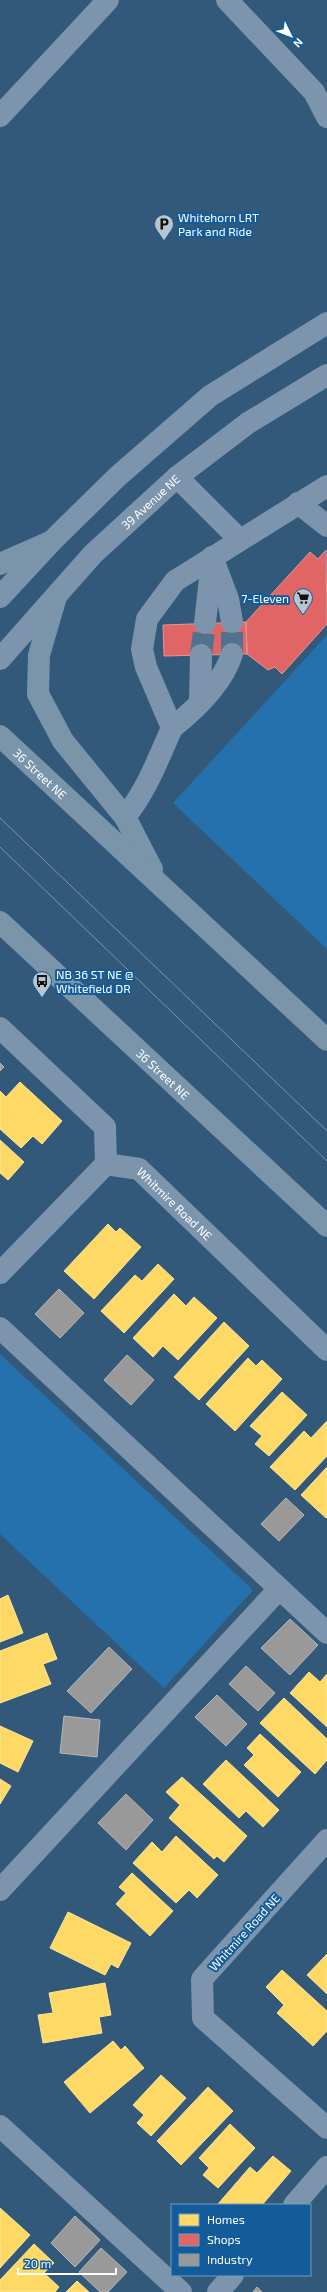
<svg xmlns="http://www.w3.org/2000/svg" width="327" height="2292" font-family="'Exo 2',sans-serif">
  <style>
    .green { fill: #2471ae }
    .homes { fill: #ffd966; stroke: #ffe494 }
    .shops { fill: #e06666; stroke: #e99494 }
    .industry { fill: #999; stroke: #b8b8b8 }
    .lines { fill: none; stroke-linecap: round; stroke-linejoin: round }
    .minor-tunnel { stroke: #51728e; stroke-width: 22; stroke-dasharray: 22 11; stroke-linecap: butt }
    .minor { stroke: #7c95ad; stroke-width: 22 }
    .major { stroke: #7a94aa; stroke-width: 22 }
    .tram { stroke: #7d95ab; stroke-width: 1 }
    .labels { text-anchor: middle; dominant-baseline: central; stroke-width: 4; stroke-linejoin: round; paint-order: stroke }
    .poi-label { font-size: 12px; fill: #fff; stroke: #135c99; text-anchor: start }
    .street-label { font-size: 12px; fill: #fff; stroke: #135c99 }
  </style>
  <rect width="100%" height="100%" fill="#32597a"/>
  <path class="green" d="M327,635V949L173,803Z
    M0,1354L253,1590L164,1688L0,1534Z"/>
  <path class="homes" d="M20,1082L62,1121L42,1144L33,1136L21,1148L0,1129V1091L6,1097Z
    M0,1140L24,1162L8,1180L0,1173Z
    M108,1224L116,1232L120,1228L141,1247L94,1299L64,1271Z
    M158,1264L174,1279L124,1333L101,1311L135,1275L142,1281Z
    M174,1294L186,1306L194,1297L217,1318L178,1360L163,1346L153,1357L133,1338Z
    M224,1322L249,1346L199,1400L174,1377Z
    M248,1358L256,1366L262,1360L282,1379L235,1431L206,1404Z
    M282,1392L307,1415L269,1456L255,1444L262,1436L250,1426Z
    M327,1421V1456L295,1490L270,1467L304,1431L311,1438Z
    M327,1467V1517L326,1518L301,1495Z
    M8,1595L23,1633L0,1642V1599Z
    M47,1633L57,1659L43,1664L51,1684L0,1703V1651Z
    M309,1672L320,1682L327,1674V1727L290,1693Z
    M284,1698L327,1739V1760L315,1774L260,1723Z
    M0,1726L33,1741L18,1772L0,1763Z
    M260,1734L301,1772L278,1797L244,1765L254,1755L247,1748Z
    M226,1760L279,1810L263,1827L246,1811L239,1818L203,1784Z
    M182,1777L247,1836L224,1862L217,1856L214,1859L169,1818L180,1805L166,1792Z
    M0,1779L11,1786L0,1804Z
    M176,1836L218,1875L197,1898L189,1890L176,1903L133,1863L152,1842L162,1852Z
    M132,1873L173,1911L150,1936L116,1904L126,1893L119,1887Z
    M68,1912L131,1943L118,1968L111,1964L105,1975L50,1948Z
    M327,1954V1994L307,1975Z
    M282,1970L327,2011V2031L313,2046L277,2013L284,2005L266,1987Z
    M105,1983L111,2015L99,2017L102,2033L43,2043L38,2015L53,2013L49,1993Z
    M113,2041L121,2050L125,2046L144,2068L90,2113L64,2082Z
    M161,2075L186,2098L151,2136L137,2123L144,2115L133,2105Z
    M208,2087L233,2111L181,2165L157,2141Z
    M230,2124L255,2148L218,2188L203,2175L209,2168L199,2158Z
    M273,2156L291,2171L262,2205L218,2204L250,2167L257,2173Z
    M0,2208L30,2235L0,2268Z
    M34,2244L54,2263L44,2273L59,2287L55,2292H0V2280Z
    M77,2281L89,2292H66Z"/>
  <path class="shops" d="M326,550L327,624L282,674L275,667L268,670L247,654L246,622L310,552L318,559Z
    M246,622L247,654L164,656L163,625Z"/>
  <path class="industry" d="M0,1063L4,1067L0,1071Z
    M59,1289L84,1313L60,1338L35,1314Z
    M127,1355L154,1380L131,1405L104,1380Z
    M286,1498L304,1515L279,1541L261,1524Z
    M290,1619L318,1645L290,1675L261,1648Z
    M109,1647L132,1669L91,1713L67,1691Z
    M246,1666L275,1693L258,1711L229,1684Z
    M217,1695L247,1724L226,1746L195,1717Z
    M64,1716L100,1720L97,1757L60,1753Z
    M126,1794L153,1820L126,1850L98,1823Z
    M75,2216L100,2240L75,2267L51,2243Z
    M101,2248L127,2272L108,2292H100L79,2272Z
    M257,2287L262,2292H253Z"/>
  <g class="lines">
    <path class="minor-tunnel" d="M232,654V622
      M201,655L205,623"/>
    <g class="minor">
      <path d="M227,0L314,92L327,117"/>
      <path d="M0,116L108,0"/>
      <path d="M177,477L239,539"/>
      <path d="M298,503L327,526"/>
      <path d="M212,557L228,599L232,622"/>
      <path d="M0,597L52,541L117,477L210,396L327,323"/>
      <path d="M205,623L212,561"/>
      <path id="s1" d="M0,659L93,554L177,477L248,423L327,375"/>
      <path d="M200,701L201,655"/>
      <path d="M172,728C196,709 223,683 232,654"/>
      <path d="M125,817C147,790 158,759 172,728L146,667L142,649L147,619L175,581L327,486"/>
      <path d="M0,1028L105,1127L106,1164"/>
      <path id="s2" d="M0,1273L106,1164L139,1169L327,1350"/>
      <path d="M0,1328L327,1633"/>
      <path d="M327,1840L202,1979L203,2018L327,2128"/>
      <path d="M0,1890L279,1589"/>
      <path d="M0,2126L181,2292"/>
      <path d="M294,2205L327,2167"/>
      <path d="M218,2292L233,2275"/>
    </g>
    <g class="major">
      <path d="M0,564L52,541"/>
      <path d="M56,597L39,655L38,694L63,741L125,817L152,869"/>
      <path id="s3" d="M0,736L327,1040"/>
      <path id="s4" d="M0,922L327,1226"/>
    </g>
    <path class="tram" d="M0,818L327,1131
      M0,847L327,1161"/>
  </g>
  <defs>
    <g id="parking-pin" transform="scale(1)"><path d="M0 17L-7.5 6A9.5 9.5 0 1 1 7.5 6Z" fill="#b7c5d0" stroke="#135c99"/><path d="M-3.5-5.5H1a3.5 3.5 0 0 1 0 7H-1V5.5H-3.5ZM-1-3.4V-.6H.8a1.4 1.4 0 0 0 0-2.8Z" fill="#111"/></g>
    <g id="supermarket-pin" transform="scale(1)"><path d="M0 17L-7.5 6A9.5 9.5 0 1 1 7.5 6Z" fill="#b7c5d0" stroke="#135c99"/><path d="M-6-5.5h2.5l.6 2H6L4.5 2H-2.5L-4.4-4H-6ZM-1.5 3.2a1.3 1.3 0 1 0 .1 0ZM3 3.2a1.3 1.3 0 1 0 .1 0Z" fill="#111"/></g>
    <g id="bus-pin" transform="scale(1)"><path d="M0 17L-7.5 6A9.5 9.5 0 1 1 7.5 6Z" fill="#b7c5d0" stroke="#135c99"/><path d="M-5-6H5V4H4V6H2V4H-2V6H-4V4H-5ZM-3.5-4V0h7V-4ZM-3.5 1.2v1.5H-2V1.2ZM2 1.2v1.5H3.5V1.2Z" fill="#111"/></g>
  </defs>
  <g fill-rule="evenodd">
    <use href="#parking-pin" x="164" y="224"/>
    <use href="#supermarket-pin" x="303" y="598"/>
    <use href="#bus-pin" x="42" y="981"/>
  </g>
  <g class="labels">
    <g class="poi-label">
      <text x="178" y="217">Whitehorn LRT<tspan x="178" dy="14">Park and Ride</tspan></text>
      <text x="289" y="598" text-anchor="end">7-Eleven</text>
      <text x="56" y="974">NB 36 ST NE @<tspan x="56" dy="14">Whitefield DR</tspan></text>
    </g>
    <g class="street-label">
      <text stroke="none"><textPath href="#s1" startOffset="218">39 Avenue NE</textPath></text>
      <text stroke="none"><textPath href="#s3" startOffset="55">36 Street NE</textPath></text>
      <text stroke="none"><textPath href="#s4" startOffset="223">36 Street NE</textPath></text>
      <text stroke="none"><textPath href="#s2" startOffset="235">Whitmire Road NE</textPath></text>
      <text transform="translate(244 1932) rotate(-48)">Whitmire Road NE</text>
    </g>
  </g>
  <rect x="171" y="2204" width="140" height="72" fill="#135c99" stroke="#719dc2"/>
  <rect x="179" y="2214" width="20" height="12" fill="#ffd966" stroke="#719dc2"/>
  <text x="207" y="2224" font-size="12" fill="#ffffff">Homes</text>
  <rect x="179" y="2234" width="20" height="12" fill="#e06666" stroke="#719dc2"/>
  <text x="207" y="2244" font-size="12" fill="#ffffff">Shops</text>
  <rect x="179" y="2254" width="20" height="12" fill="#999999" stroke="#719dc2"/>
  <text x="207" y="2264" font-size="12" fill="#ffffff">Industry</text>
  <g transform="translate(291 36) rotate(133)" stroke="#135c99" stroke-width="3" paint-order="stroke">
  <path d="M0-3L7 15L0 10L-7 15Z" fill="#ffffff"/>
  <text y="-6" font-size="11" font-weight="bold" text-anchor="middle" fill="#ffffff">N</text>
  </g>
  <path d="M18 2268v6h98v-6" fill="none" stroke="#ffffff" stroke-width="2"/>
  <text x="24" y="2268" font-size="12" fill="#ffffff" stroke="#135c99" stroke-width="3" paint-order="stroke">20 m</text>
</svg>
